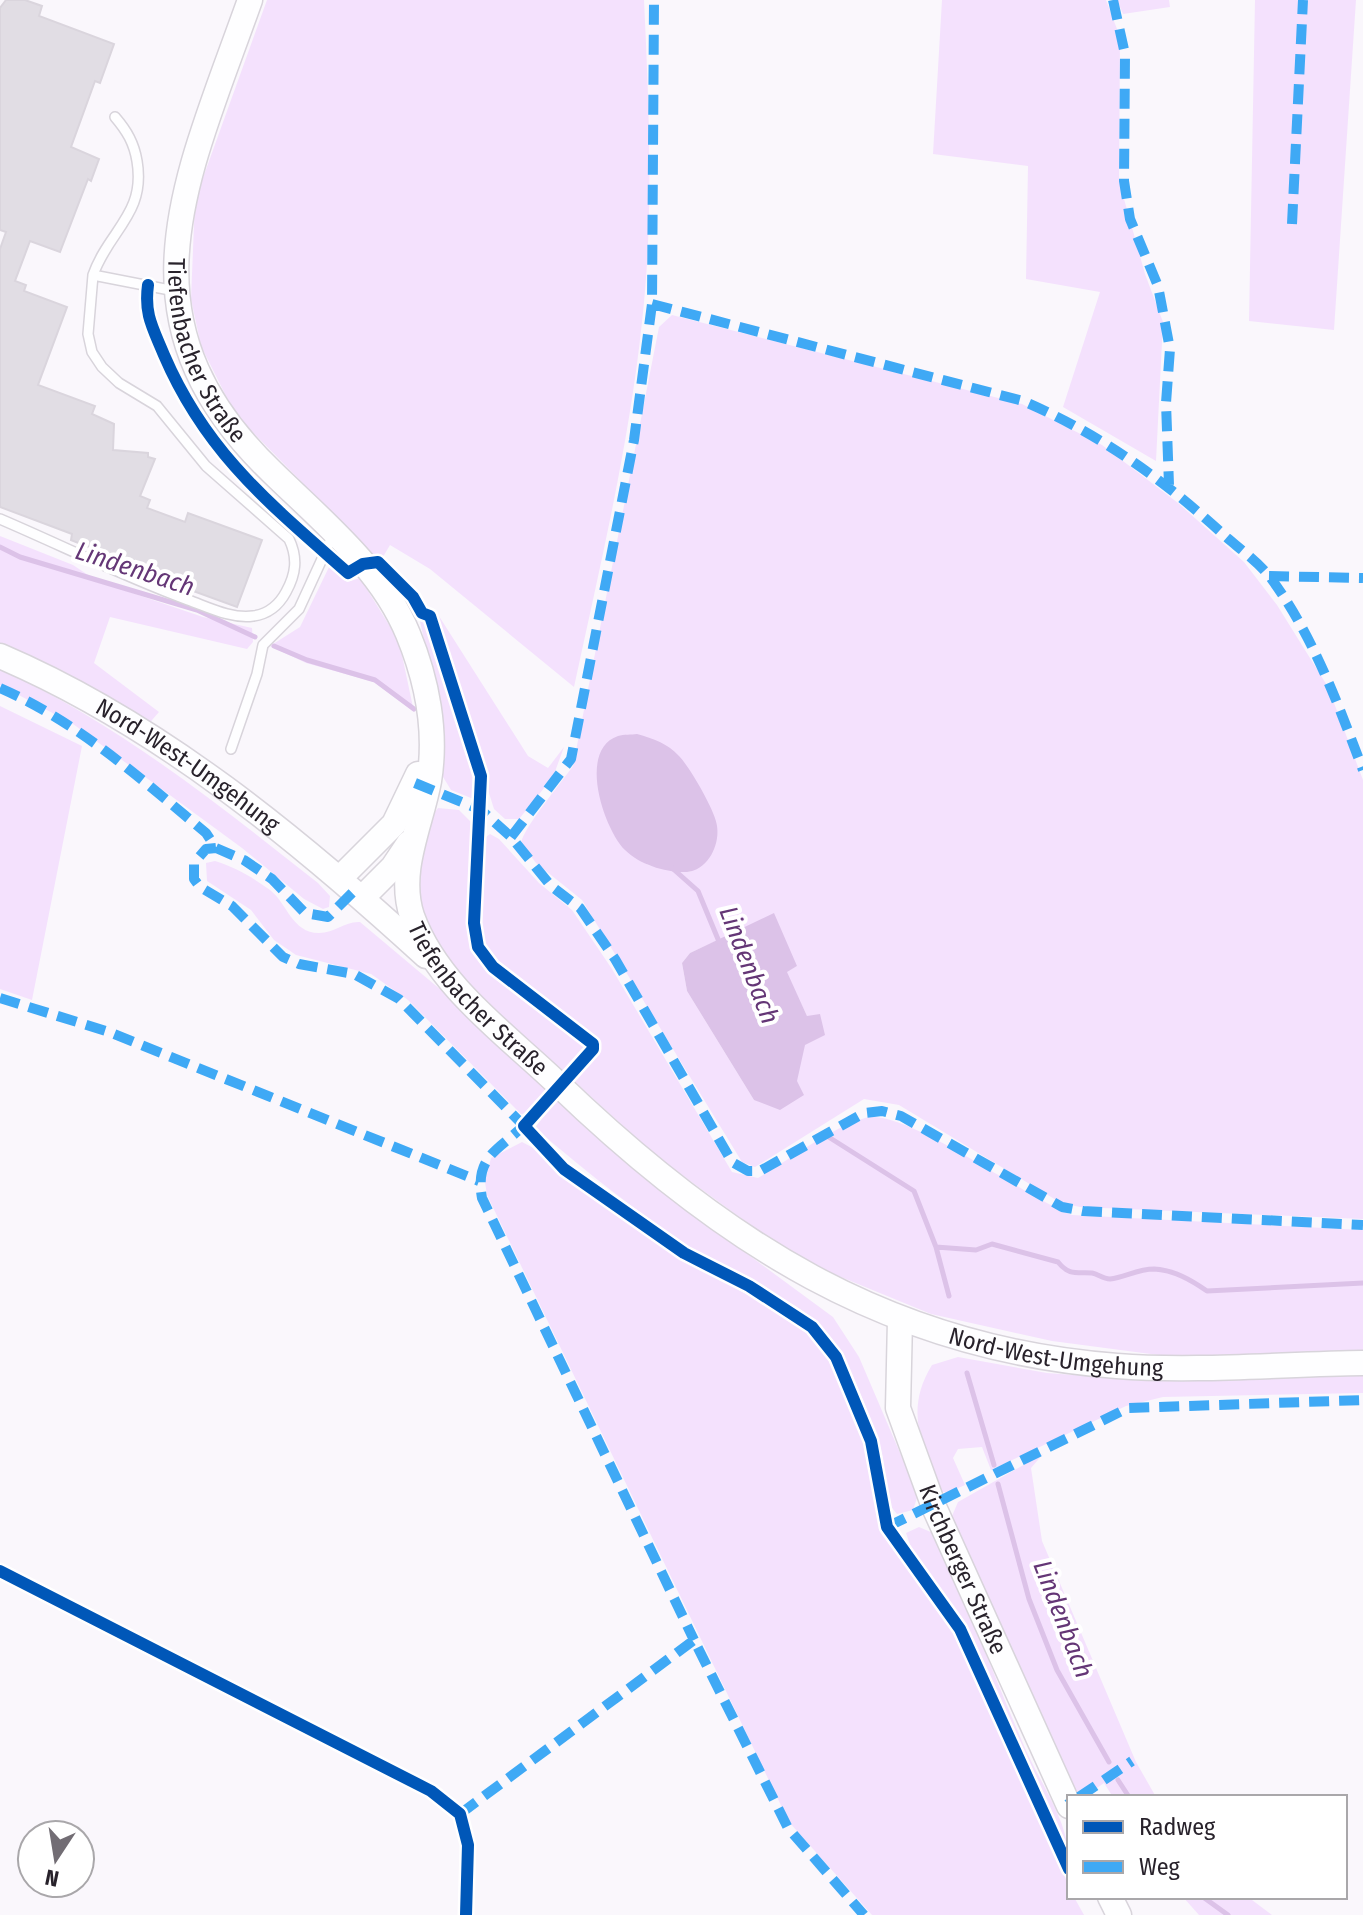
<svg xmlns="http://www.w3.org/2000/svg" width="1363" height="1915" font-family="'Fira Sans Condensed',sans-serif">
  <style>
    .green { fill: #f4e1fd; fill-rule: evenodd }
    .water { fill: #dcc2e8 }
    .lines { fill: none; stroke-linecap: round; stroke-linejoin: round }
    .stream { stroke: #dcc2e8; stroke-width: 5 }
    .building { fill: #e1dde4; stroke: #dad5dd; stroke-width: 2 }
    .service-casing { stroke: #d8d4db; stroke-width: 12 }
    .secondary-casing { stroke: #d8d4db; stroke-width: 27 }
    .service { stroke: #fefeff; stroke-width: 9 }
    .secondary { stroke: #fefeff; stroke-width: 24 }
    .quiet { stroke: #3fa9f5; stroke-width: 10; stroke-dasharray: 20 10; stroke-linecap: butt }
    .cycleway-casing { stroke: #fff; stroke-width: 17 }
    .cycleway { stroke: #0057b8; stroke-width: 12 }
    .labels { text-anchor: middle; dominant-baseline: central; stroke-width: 8; stroke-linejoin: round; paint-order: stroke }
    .street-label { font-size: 24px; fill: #28222b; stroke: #fff }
    .water-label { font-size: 26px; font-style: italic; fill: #643676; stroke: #fff }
  </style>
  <rect width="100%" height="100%" fill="#faf7fc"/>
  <path class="green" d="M267,0H644C649,107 654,216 642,322C629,446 600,566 574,687L430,569L390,545L380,562L235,414L201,346L191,299L195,200Z
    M942,0H1106L1120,37L1119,181L1145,274L1163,322L1156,461L1063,407L1100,292L1026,279L1028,166L933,154Z
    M1117,0H1169L1170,7L1123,14Z
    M1255,0H1356L1334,330L1249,321Z
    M672,315L1022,404L1102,445L1178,503L1244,562L1277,605L1328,687L1363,780V1219L1080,1207L1061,1203L899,1105L864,1099L755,1167L742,1162L582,900L536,863L521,843C524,827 561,783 573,766L659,327ZM607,743L691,872L648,865L597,774ZM718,940L797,966L786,972L807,1016L796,1081L754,1100L687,991L682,963L690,953Z
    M0,536L73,565L97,581L203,617L252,628L253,642L247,649L110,617L94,663L159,712L146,727L0,645Z
    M330,565L347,582L360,578L399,641L414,712L374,682L306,663L270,646L300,627Z
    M437,613L528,756L548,768L564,747L553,777L519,819H505L494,809L434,618Z
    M420,621L428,622L476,775V800L451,790L440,772L429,663Z
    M0,669C117,723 218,804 318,883L330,896L329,907L323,909L304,899L242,848L73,724L0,685Z
    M0,706L82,746L32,1000L0,989Z
    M438,808L459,810L473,824L468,938L481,946L478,926L482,840L490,834L499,839L539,883L572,910L612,969L732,1172L758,1178C792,1158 827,1130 865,1118C903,1106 1026,1198 1072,1215L1363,1230V1353L1166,1356L1052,1341L931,1314L797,1259L656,1156L464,981L422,916L414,884L428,821Z
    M215,861C235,867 252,877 270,890C287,903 292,933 319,933C335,933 345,921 360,922L466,1011L667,1195L833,1317L859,1357L918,1495L913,1510L897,1514C880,1496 888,1472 881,1450C872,1421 850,1363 832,1339C800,1297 747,1285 705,1257C644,1218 590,1175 535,1128L549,1108L541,1102L530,1113L521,1114L408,1000L371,974L296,955L274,940L251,910L207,881L206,863Z
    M522,1142L543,1153L679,1254L806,1330L829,1360L848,1392L864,1435L881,1524L953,1627L1069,1886V1897H1074L1084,1915H872L789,1822L487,1195L485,1182L491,1158Z
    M958,1357L1047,1373L1140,1380L1363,1375V1393L1163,1397L1126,1406L991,1470L982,1447L958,1449L953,1458L965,1485L947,1493L940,1491C922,1446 904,1410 932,1365Z
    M1043,1454L1031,1468L1042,1541L1136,1762L1156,1797H1113L1104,1783L1084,1797H1075L957,1533L952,1516L958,1502Z
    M919,1527L933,1533C968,1603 994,1677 1025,1748C1041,1785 1069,1821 1069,1862L957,1613L915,1559L906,1533Z
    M1183,1897H1248L1272,1915H1199Z"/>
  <path class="water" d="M637,734C654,739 667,743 679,756C689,766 716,812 717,826C720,845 708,870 687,872C667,873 640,865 625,850C604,829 577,750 618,736C624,734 631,735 637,734Z
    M774,913L797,966L787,972L807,1016L820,1014L825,1035L805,1045L797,1081L804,1095L780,1110L754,1100L687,991L682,963L690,953Z"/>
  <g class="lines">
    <path class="stream" d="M0,547L20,557L197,610L255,637
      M274,646L307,660L375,680L414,709
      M671,867L698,891L720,944
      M827,1136L914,1191L936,1247L949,1296
      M936,1247L976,1250L992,1244L1058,1262C1069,1276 1077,1272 1092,1273C1098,1274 1103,1279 1110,1279C1125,1277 1138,1269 1154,1269C1174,1270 1191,1280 1207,1291L1363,1283
      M967,1373L994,1465
      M998,1484L1029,1599L1057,1670L1109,1762
      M1118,1780L1129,1797
      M1203,1897L1228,1915"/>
  </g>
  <path class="building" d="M6,0H25L42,6L39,16L114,44L100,83L95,81L71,147L99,159L91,181L88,179L60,252L30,241L15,281L26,285L24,291L67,307L38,385L95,406L92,414L114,424L113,450L148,453V457L155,459L140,496L150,500L147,508L185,522L188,513L262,540L237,607L122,565L116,562L117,558L71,540L72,534L0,507V249L6,232L0,230V8Z"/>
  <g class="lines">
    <g class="service-casing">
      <path id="service" d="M93,275C109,230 146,214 137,161C134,143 127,131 115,117
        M0,519C63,546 123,576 188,600C208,607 231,619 253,616C269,614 279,605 286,592C296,574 298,558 289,539L206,466L157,406L119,383L102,367L92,352L88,334L93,275L175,291
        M231,749L257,674L263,645L299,609L334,533"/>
    </g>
    <g class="secondary-casing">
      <g id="secondary">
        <path id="s1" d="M250,0C187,178 112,319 272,472C322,521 381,568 408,634C427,680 437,732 429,781C421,825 397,871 412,916C437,986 506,1034 558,1084C720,1240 887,1349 1117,1366C1194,1372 1284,1364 1363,1363"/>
        <path id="s2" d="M0,656C159,724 299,840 426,956"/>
        <path d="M340,878L394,824L418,774"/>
        <path d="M362,898L393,867L409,843"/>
        <path id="s3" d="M900,1320L898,1408L934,1507L1069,1806"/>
        <path d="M1110,1897L1119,1915"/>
      </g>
    </g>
    <use href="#service" class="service"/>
    <use href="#secondary" class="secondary"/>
    <path class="quiet" d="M1113,0L1125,54L1124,181L1130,219L1158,286L1170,349L1166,403L1169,485
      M1292,224L1303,0
      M652,304L1023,401C1100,434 1163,479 1225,536C1240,549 1258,562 1270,577C1313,635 1338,704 1363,770
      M1269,576L1363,578
      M0,688C78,722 141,779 206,833L216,848L244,860L272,879L305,913L328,917L354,891
      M415,783L481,810L511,837L551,886L580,908L615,959L732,1162L748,1171H760L864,1113L882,1111L901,1116L1062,1207L1083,1211L1363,1225
      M511,837L571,759L634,440L652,304L654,0
      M216,848L206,849L194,863V879L200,887L232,906L283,957L299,964L354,974L399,999L524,1126
      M0,998L109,1032L479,1181
      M528,1121C503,1149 474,1153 482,1198L694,1640
      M887,1527L1128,1408L1363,1400
      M1079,1797L1132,1761
      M1068,1804L1069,1803
      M460,1814L694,1640L788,1828L864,1915"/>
    <g class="cycleway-casing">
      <path id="cycleway" d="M148,285C144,315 153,328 164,355C206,453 270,504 348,573L363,564L378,562L413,597L422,613L430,616L481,776L474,923L478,947L493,967L593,1044V1049L524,1126L564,1169L684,1253L749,1286L812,1327L836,1357L871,1441L887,1527L960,1629L1069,1869
        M0,1571L431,1791L460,1814L468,1845L466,1915"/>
    </g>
    <use href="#cycleway" class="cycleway"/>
  </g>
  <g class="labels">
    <g class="street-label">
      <text stroke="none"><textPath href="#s1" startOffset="368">Tiefenbacher Straße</textPath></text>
      <text stroke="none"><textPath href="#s2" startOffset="218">Nord-West-Umgehung</textPath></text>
      <text stroke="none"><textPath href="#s1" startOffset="1120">Tiefenbacher Straße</textPath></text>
      <text stroke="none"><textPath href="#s1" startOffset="1816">Nord-West-Umgehung</textPath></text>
      <text stroke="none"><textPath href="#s3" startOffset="262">Kirchberger Straße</textPath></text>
    </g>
    <g class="water-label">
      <text transform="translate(135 569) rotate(18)">Lindenbach</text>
      <text transform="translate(749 965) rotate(69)">Lindenbach</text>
      <text transform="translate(1063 1619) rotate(69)">Lindenbach</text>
    </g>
  </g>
  <rect x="1067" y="1795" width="280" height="104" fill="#ffffff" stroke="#a9a7aa" stroke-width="2"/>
  <rect x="1083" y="1821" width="40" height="12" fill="#0057b8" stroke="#a9a7aa" stroke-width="2"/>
  <text x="1139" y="1835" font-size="24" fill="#28222b">Radweg</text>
  <rect x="1083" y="1861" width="40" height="12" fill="#3fa9f5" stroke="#a9a7aa" stroke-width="2"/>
  <text x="1139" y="1875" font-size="24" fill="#28222b">Weg</text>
  <g transform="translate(56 1859) rotate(192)"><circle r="38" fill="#ffffff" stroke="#a9a7aa" stroke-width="2"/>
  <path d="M0-6L14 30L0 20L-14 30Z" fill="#726d74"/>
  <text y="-12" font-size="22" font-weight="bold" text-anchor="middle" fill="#28222b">N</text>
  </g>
</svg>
